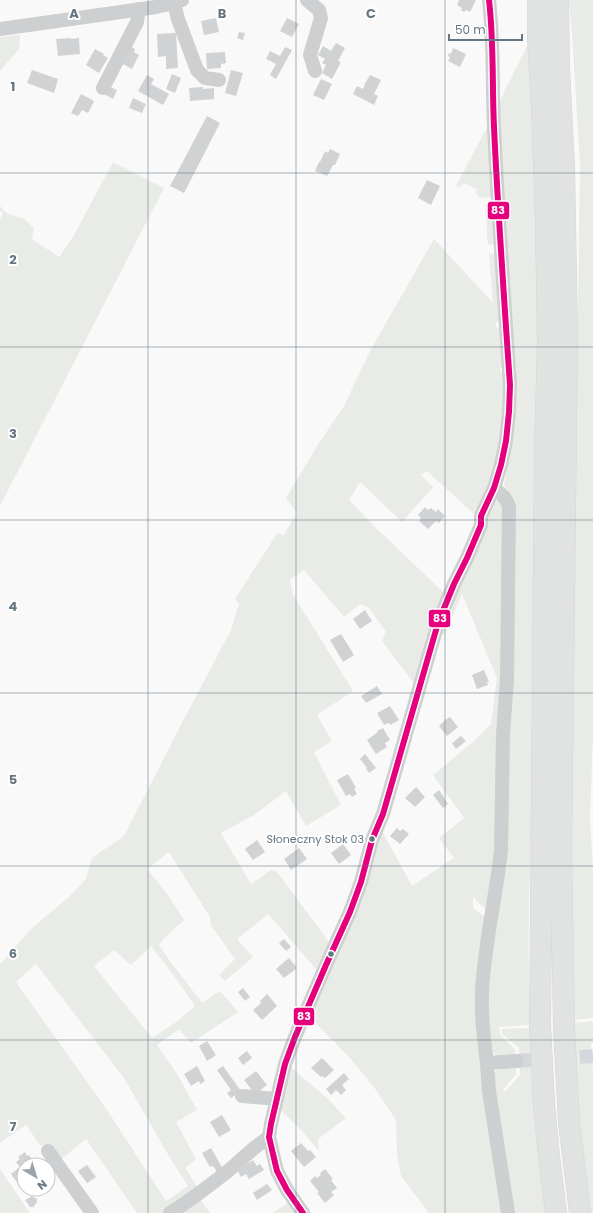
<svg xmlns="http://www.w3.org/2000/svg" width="593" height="1213" font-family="Poppins,sans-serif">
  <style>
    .green { fill: #e8ebe6; fill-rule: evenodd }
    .building { fill: #d0d2d3 }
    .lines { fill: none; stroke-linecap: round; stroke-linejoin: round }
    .minor-tunnel { stroke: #d4d8dc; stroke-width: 14; stroke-dasharray: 14 7; stroke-linecap: butt }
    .highway-casing { stroke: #d5d6d6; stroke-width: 22 }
    .minor { stroke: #cecfd0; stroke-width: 14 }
    .highway { stroke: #e1e2e2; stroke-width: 21 }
    .bus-1-casing { stroke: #fff; stroke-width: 9 }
    .bus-1 { stroke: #e5007d; stroke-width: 6 }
    .grid { fill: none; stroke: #657683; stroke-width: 1; stroke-opacity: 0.55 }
    .bus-dot { fill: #657683; stroke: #fff; stroke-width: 1.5 }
    .labels { text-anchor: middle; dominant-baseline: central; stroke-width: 4; stroke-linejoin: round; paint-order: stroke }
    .bus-label { font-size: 11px; fill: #657683; stroke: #fff; text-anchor: end }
    .grid-label { font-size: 13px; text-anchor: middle; font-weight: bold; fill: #657683; stroke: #fff; stroke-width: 4; stroke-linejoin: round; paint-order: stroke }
    .line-badge { stroke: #fff; stroke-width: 1.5 }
    .badge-label { font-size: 11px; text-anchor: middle; font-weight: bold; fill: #fff }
  </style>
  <rect width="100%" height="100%" fill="#f9f9f9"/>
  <path class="green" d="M569,0H593V734L590,817L593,871V1018L572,1020L569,929L580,165L572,33Z
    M20,35L19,49L0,71V37Z
    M531,38L538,217L537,373L532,809C529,881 527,953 530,1025L499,1027L500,1035L515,1049L516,1057H497L489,1047L487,979L514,501L504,485L514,432L515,391L497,107Z
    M488,128L493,196L485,198L479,197L476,193L477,189L464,183L461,187L456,186L486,129Z
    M113,162L164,188L0,506V220L3,212L0,211V206L6,213L24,219L34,228L32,239L59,257L73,237Z
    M485,204L491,206L495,244L488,245Z
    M434,239L493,303L489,253L497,255L501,322L498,321L495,323L497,328L502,329L504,366L500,368L501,372L504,373L500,451L479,512L473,513L427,471L421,475L433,487L402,522L360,482L349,500L375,527L444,593L416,686L382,641L386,632L369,608L360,604L344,617L304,570L290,580L293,595L353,691L317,715L332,741L314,752L341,805L306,826L286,791L254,815L221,833L251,884L271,870L277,872L329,942L316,969L268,914L237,939L253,957L225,981L219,975L235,959L211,925L210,917L169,852L147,869L168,895L184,920L164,938L159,945L170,961L202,1003L220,991L238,1012L191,1043L179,1029L157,1045L177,1074L197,1110L176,1122L196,1159L185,1168L199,1189L163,1213H137L86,1139L60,1160L47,1145H40L26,1125L0,1143V964L32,928L71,895L86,879L92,858L124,836L184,719L231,630L239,604L235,599L278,532L283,536L297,513L286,498L319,443L344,406L370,351ZM151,946L175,977L195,1006L175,1023L152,1038L94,966L114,950L131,965ZM36,964L124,1078L169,1156L188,1186L166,1201L109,1113L16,982Z
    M497,500L502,503V675L496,742L501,748L497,852L486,908L482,906L473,897V908L485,917L482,953L504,1213H429L401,1176L397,1154L396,1120L376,1090L350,1058L308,1015L381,829L412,886L454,858L439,838L464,818L433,775L473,742L491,724L497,678L462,594L444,636L441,631L493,503Z
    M593,1021V1042L591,1044L593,1072V1213H589L577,1105L572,1023Z
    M530,1028L532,1078L543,1195L546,1213H512L492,1074L500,1067L515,1064L516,1074L503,1090L505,1092L520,1075L519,1048L502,1034V1029Z
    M288,1065L328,1099L346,1118L318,1139L319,1151L303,1132L278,1107Z
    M0,1169L30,1213H0Z
    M200,1199L210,1213H179Z
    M289,1202L297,1213H272Z"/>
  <path class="building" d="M459,0H476L470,12L466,10L464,12L461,10L462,8L457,5Z
    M216,18L219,32L204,35L201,21Z
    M287,18L299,24L292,37L280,31Z
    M239,32L245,33L243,40L237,38Z
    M176,33L178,68L166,69V56L158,57L157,34Z
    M71,38V39L79,38L80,54L58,56L56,39Z
    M336,43L345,48L338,61L341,62L332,79L322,73L326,65L322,63L325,59L318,55L323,46L331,51Z
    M128,45L135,49L134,52L139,55L132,69L119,62Z
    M285,47L292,50L276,79L270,75L276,64L266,59L270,51L280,56Z
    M453,48L466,54L460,67L448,61L450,57L448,56L449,53L451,54Z
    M95,49L104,54L103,55L108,58L99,73L86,65Z
    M225,52L226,63L221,64V68L207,69L206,53Z
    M32,70L58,79L54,93L27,83Z
    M231,70L243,73L236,96L225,93Z
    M172,74L181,78L175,93L166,89Z
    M147,75L154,79L151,84L169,94L163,105L138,91Z
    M370,75L381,80L374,94L378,96L374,105L353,94L357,86L363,89L365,85H364Z
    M321,79L332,84L324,100L313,95Z
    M108,86L117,90L113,99L104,94Z
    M203,87V89L214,88V99L190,101L189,88Z
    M81,94L94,101L88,113L82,110L78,116L71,113Z
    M133,98L146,104L142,113L129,108Z
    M207,116L220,123L184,193L170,186Z
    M330,149L340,154L335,165H333L327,176L315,171L319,162H320L325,151L328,153Z
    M427,180L440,186L431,205L418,198Z
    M425,507L428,510L431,508L436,512L438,509L445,516L439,523L436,521L428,529L419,521L421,518L418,515Z
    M365,610L372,621L360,629L353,619Z
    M341,634L354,655L343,662L330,640Z
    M484,670L489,682H487L488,685L477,689L472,675Z
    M377,686L382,694L366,703L361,696Z
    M390,706L399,720L390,725L389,723L384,725L377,713Z
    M450,717L458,727L447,736L439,726L445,720Z
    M383,728L390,740L385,743L387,747L376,754L367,740L378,732L377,731Z
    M461,736L466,741L456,749L452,743Z
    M365,754L376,768L369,773L366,769L367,768L360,759Z
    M348,774L356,788L354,789L357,794L352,797L350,794L346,796L337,780Z
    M416,787L425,797L415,807L405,798Z
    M439,790L448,804L443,808L433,795Z
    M397,828L400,831L403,829L409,834L400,844L390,836Z
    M257,840L265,852L253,860L245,849Z
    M343,844L351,855L339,864L331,853Z
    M299,848L307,859L291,870L284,859Z
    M284,939L291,947L286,951L279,943Z
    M289,958L297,968L284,978L276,969Z
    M243,988L250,997L245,1001L238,992Z
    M267,994L277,1006L262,1020L253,1010L261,1003L260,1001Z
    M207,1041L216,1055L207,1061L199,1046Z
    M247,1051L252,1058L243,1065L238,1058Z
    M322,1058L334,1070L325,1078L322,1076L321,1077L311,1068Z
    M197,1066L205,1081L200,1084L199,1081L191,1086L184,1074Z
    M223,1066L241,1091L231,1098L227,1093L231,1090L217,1070Z
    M256,1071L267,1085L255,1094L244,1080Z
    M344,1073L349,1079L342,1085L346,1090L341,1095L336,1090L331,1095L326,1089Z
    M222,1115L231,1130L219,1137L210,1122Z
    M301,1143L308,1151L310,1150L316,1157L304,1167L291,1151Z
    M211,1148L223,1169L217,1172L213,1166L210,1167L202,1153Z
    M25,1152L27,1156L29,1155L34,1162L32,1163L34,1165H24V1182L19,1185L11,1174L20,1167L16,1162L20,1159L18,1157Z
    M253,1160L257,1166L260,1164L264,1170L249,1179L246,1174L241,1177L237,1170Z
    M87,1165L96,1177L87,1183L78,1171Z
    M325,1169L333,1179L331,1180L337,1188L331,1192L334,1195L325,1203L317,1193L319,1192L310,1181L315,1176L317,1178L321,1175L320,1173Z
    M267,1184L272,1190L257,1200L253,1193Z
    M32,1196L37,1199V1202L33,1207H30L25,1200Z"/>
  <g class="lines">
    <path class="minor-tunnel" d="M517,1061L593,1056"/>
    <g class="highway-casing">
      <path id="highway" d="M538,0V39L542,105L546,222L548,343L545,451L540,1025L544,1104L549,1156L556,1213
        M558,0L559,68L564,167L567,336L561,851L564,1029L569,1123L580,1213"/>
    </g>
    <path class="minor" d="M307,0L319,10L321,18L310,55L315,71
      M174,3L178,19L197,70L205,78L219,80
      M0,29L156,7L174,3L182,0
      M103,88L137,22L139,9
      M487,1063C484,1041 481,1016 482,993C484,945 496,898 501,850L503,734L507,679L509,507C507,498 501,494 494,488
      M242,1096L277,1099
      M48,1151L92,1213
      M170,1213C191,1200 209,1186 228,1171C242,1159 254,1147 269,1137
      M303,1213L287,1190L277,1171L269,1137L271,1124L285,1064L295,1037L326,965L350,912L361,882L372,840L383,814L438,623L454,584L467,558L481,525V516L494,488L501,465L506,441L509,412L510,385C504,299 498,213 494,127C492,85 494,42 489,0
      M508,1213L489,1091L487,1063L517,1061"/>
    <use href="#highway" class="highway"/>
    <g class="bus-1-casing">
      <path id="bus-1" d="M303,1213L287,1190L277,1171L269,1137L271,1124L285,1064L295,1037L326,965L350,912L361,882L372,840L383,814L438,623L454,584L467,558L481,525V516L494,488L501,465L506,441L509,412L510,385C504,299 498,213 494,127C492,85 494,42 489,0"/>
    </g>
    <use href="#bus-1" class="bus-1"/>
  </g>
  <path class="grid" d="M148,0V1213M296,0V1213M445,0V1213M0,173H593M0,347H593M0,520H593M0,693H593M0,866H593M0,1040H593"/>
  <g class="bus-dot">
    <circle cx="372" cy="839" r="3.5"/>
    <circle cx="331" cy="954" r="3.5"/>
  </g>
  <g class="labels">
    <g class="bus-label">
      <text x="364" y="839">Słoneczny Stok 03</text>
    </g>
  </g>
  <g class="grid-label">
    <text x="74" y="18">A</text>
    <text x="222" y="18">B</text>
    <text x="371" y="18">C</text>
    <text x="13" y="91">1</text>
    <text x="13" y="264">2</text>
    <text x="13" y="438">3</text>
    <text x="13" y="611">4</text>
    <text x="13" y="784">5</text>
    <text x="13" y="958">6</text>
    <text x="13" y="1131">7</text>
  </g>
  <g class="line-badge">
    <rect x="487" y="201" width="23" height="19" rx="4" fill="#e5007d"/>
    <rect x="428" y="609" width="23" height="19" rx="4" fill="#e5007d"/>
    <rect x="293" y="1007" width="22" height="19" rx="4" fill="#e5007d"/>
  </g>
  <g class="badge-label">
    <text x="498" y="214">83</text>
    <text x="440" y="622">83</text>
    <text x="304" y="1020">83</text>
  </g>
  <g transform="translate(36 1177) rotate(142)"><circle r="19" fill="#ffffff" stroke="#c1c8cd"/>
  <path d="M0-3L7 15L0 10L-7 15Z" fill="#99a4ac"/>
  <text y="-6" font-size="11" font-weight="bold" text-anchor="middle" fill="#657683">N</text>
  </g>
  <path d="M449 34v6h73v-6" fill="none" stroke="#657683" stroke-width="2"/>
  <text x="455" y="34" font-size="12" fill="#657683" stroke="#ffffff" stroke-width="3" paint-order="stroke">50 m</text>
</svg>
